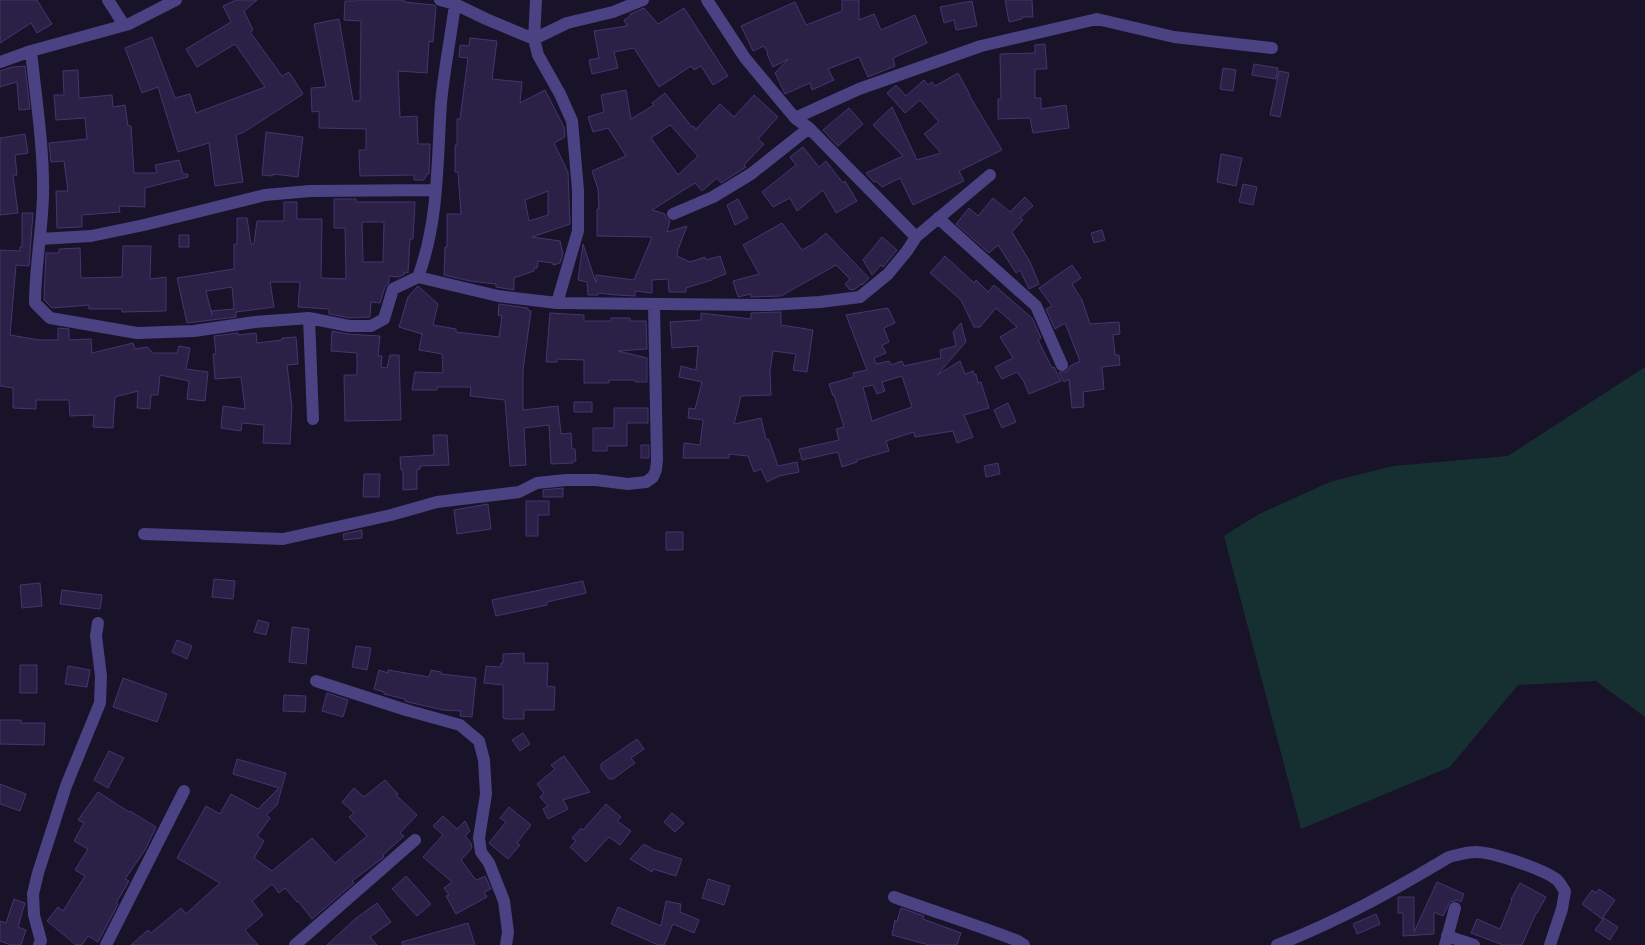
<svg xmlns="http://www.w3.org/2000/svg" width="1645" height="945" font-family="Signika,sans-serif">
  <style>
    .green { fill: #163031 }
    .building { fill: #2b2147; stroke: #453570; fill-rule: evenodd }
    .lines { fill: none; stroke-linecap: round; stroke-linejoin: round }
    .street { stroke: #4a4282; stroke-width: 12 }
  </style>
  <rect width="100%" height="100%" fill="#181328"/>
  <path class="green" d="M1645,367V717L1596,681L1518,685L1450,767L1301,829L1224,536L1259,514L1330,482L1393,466L1508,456Z"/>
  <path class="building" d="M0,0H37L52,24L37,33L31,23L0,43Z
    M236,0H257L244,11L253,30L250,32L282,76L289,72L303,94L244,132L236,135L243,182L215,186L209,143L178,152L158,87L142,93L125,48L152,37L175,98L190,94L196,113L265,87L235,44L197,67L186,49L231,22L223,6Z
    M356,0H404V2L434,5L436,7L433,42L429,41L427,73L398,71L400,117L417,116L418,144H430L429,174H427L424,180H414V175L360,176L359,150H366V129L319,128V111L312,112L311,88L326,87L314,24L339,19L353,101H360L361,21L344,20L345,1H356Z
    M842,0H859V20L874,14L881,30L915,15L927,43L893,58L895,66L868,77L859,57L828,69L834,80L812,90L810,83L785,94L775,73L788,59L773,67L767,54L768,53L764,46L753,51L741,26L795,2L806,25L842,11Z
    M1005,0H1032L1033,17H1022V19L1009,22Z
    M972,1L977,26L956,30L954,20L944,23L940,7Z
    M644,8L658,24L684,8L728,76L713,85L701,66L694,70L691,66L659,87L634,48L614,52L618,68L592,74L589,60L599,58L594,31L627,26L624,20L630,16V14Z
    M470,38L497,41L492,79L522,82L520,103L545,90L564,127L565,137L554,143L568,172L570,224L532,237L560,241L563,254L560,263L553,265V263L538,261L537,268H534V271L514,278V290L496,287V284L470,281L444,275L445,247H447V214H461L458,172H455V145H457V119H460L468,58L459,57L460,45L469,46ZM548,191V215L529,221L525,200Z
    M1045,44L1047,69H1035V98H1041V109L1066,105L1069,128L1033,133L1030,118L998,119V99H1001L1000,54L1035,53V45Z
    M1254,64L1278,68L1276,79L1252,75Z
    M25,66L30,109L19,110L17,82L0,87V71L12,67Z
    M1223,68L1236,70L1233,91L1220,89Z
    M78,70L79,98L112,95L113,107L125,105L128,126H131L134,173H157L155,165L179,160L183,174H188V177L145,188V207L119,206L120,212L82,215V227L57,228L56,191H68L64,161L51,162L49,143L87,139L85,118L56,120L54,95H64L63,71Z
    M1279,71L1289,73L1280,117L1270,115Z
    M958,73L970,95H969L1002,150L959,171L964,181L913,205L900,178L882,187L876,181L874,182L866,173L903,156L873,125L892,107L917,160L941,153L924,134L939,122L920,100L905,113L887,93L896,85L906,96L924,80L928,85L932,82L935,86Z
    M626,90L631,119L654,105L652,103L665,93L692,127L693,126L696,129L720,104L734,117L754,95L778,117L758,139L764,144L744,165L746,167L721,183L717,178L702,191L695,183L652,210L665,214L666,218L670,221L667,232L687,226L677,252H678L677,256L690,262L705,257L706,260L720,256L726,274L712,279V280L686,288V292H669L668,279L652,280V293L635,291V296L616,295L598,293V295H588L587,282L578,280L583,244L596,283V275L634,280L652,237L597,236V209H599L598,189L592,171L626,156L608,128L593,132L588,117L604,112L601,95ZM670,125L698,156L678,175L651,138Z
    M849,108L863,124L838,146L823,130Z
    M266,132L303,137L298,177L273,174V176L262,175Z
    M25,134L28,153L15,155L17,175H13L18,213L0,215V138Z
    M803,147L819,167L826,161L843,183L845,181L857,201L836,213L823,190L797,211L790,198L773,207L762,192L796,165L790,157Z
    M1221,154L1242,158L1236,186L1217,182Z
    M1243,184L1257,187L1253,205L1239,202Z
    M1025,197L1033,206L1020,218L1023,220L1012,232L1030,262L1039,284L1029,289L1020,270L1016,273L998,245L989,253L956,224L969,208L978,216L993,198L1010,212Z
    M334,199H356V202H415L413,239H410L408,273L403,272L405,274L399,277L389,276V282L385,287L380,303L371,302L370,317L350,318L329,314V309L298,307L300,282H270L274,307L236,312V317L187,323L177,278L234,269V244H237V218H247L251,244H254L257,221H284V202H297V219H322L321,278L346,279L345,228H334ZM362,222H384L383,262H363ZM232,287L234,309L211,311L212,315L206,291Z
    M738,199L748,218L735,225L727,205Z
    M22,213H33L29,266L16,265L10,335L39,340H58V328L69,329V340L91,339L92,353L133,343L135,349L147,347L153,353H177L179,346L190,348L186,369L208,372L205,401L187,399L189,381L160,375L158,395H151L150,409L137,408L138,391L115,397L113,428L93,427L94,415L70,416L69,400H36V409L13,408V388L0,386V250L20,251V247H22Z
    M782,223L802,250L813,244L826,233L869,278L862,285L861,284L855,289L850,290L845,284L850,279L836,265L781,296L751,297V294L738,297L733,281L759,274L743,245Z
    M1102,230L1105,240L1094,243L1091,233Z
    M179,235H189V247H179Z
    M882,237L897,250L883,267L881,265L872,275L863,260Z
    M123,246H151L150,279L166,277V311L122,312V309H89V305L52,308L44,300L46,253H59V249L80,248L81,278L122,277Z
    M945,256L974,283L976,280L988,292L994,285L1032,318L1041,338L1038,340L1052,368L1054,367L1061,381L1029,394L1024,382L1017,372L1002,379L995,367L1013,358L1000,337L1017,327L996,308L980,327H974L961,300L930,273Z
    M1072,265L1081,278L1072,284L1082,300L1090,324L1119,322L1120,334L1113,335L1115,355H1119L1120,365L1102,367L1104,389L1083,392L1084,407L1072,408L1069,379L1064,382L1059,372H1066L1070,366L1080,361L1065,323L1055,329L1046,309L1052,306L1039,288Z
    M418,286L438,304L433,325L456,329V332L499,337L502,316L498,315L499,304L528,308V310L531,311L523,370V410L558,406L561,434L571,433L572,449H575L576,461H573V463L551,464L549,425L524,428L526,465L510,466L505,400L470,396L471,387H437V390H412L415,372L443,373L442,354L419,350L422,334L399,327L408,297Z
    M888,308L895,323L884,328L889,342L882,345L886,353L874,358L876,364L889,361L891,365L902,361L904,366L941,358L940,350L956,346L953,332L961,323L966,342L937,375L960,361L965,374L973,371L974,375L976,374L978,383L981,382L989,408L964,415L973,437L957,443L953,431L915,437L914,432L886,441L889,451L857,460V462L842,467L838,452L802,460L799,449L839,440L836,429L844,427L834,395L833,396L829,384L854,377L853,373L867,370L846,315ZM902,376L912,407L872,421L863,387L873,385L877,394L885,391L882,382Z
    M781,312V325L813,330L807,372L793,370L796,354L773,351L770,371L771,395L741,396L734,424L761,418L766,439H768L770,443L778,466L797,462L799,472L779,476L767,482L761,469L754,472L748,456L729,454V458H683L684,443L700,445L703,420L688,418L689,408L695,409L702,382L679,377L681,366L696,370L698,346L672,348L670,322L701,320V313L751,319V313Z
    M550,313L584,315V321H611V318H630V321H646L647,349L618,351L647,358V382H635V380H609V383H584V360L557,359V362H546Z
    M332,331L348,334L380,336L378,356H382L381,367L387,368L390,355H399L401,420L345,421L344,375H357V353L331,351Z
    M238,333V335L256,333L257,343L282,340V338L296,337L298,364L287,365L292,407L290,444L263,443L264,425L242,423L241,431L221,428L223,406L245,409L241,377L215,379L213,354H216L214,336Z
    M574,402H592V412H574Z
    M1008,403L1016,422L1002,428L994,410Z
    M614,408H648V423H627V446H607V451H593V428H614Z
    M433,435H447L449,465L420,466V469L417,470V489L403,490V470H401L400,457L434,455Z
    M641,445H649V458H641Z
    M998,463L1000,474L986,477L984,466Z
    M364,474H380L379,497H363Z
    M563,488V497H543V490Z
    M526,501H549V515H538V536H526Z
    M488,504L491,529L457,534L454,510Z
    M362,530V538L344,540L343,534Z
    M666,532H683V550H666Z
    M214,579L235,581L233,599L212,597Z
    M583,581L586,593L547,602V605L496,616L492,600Z
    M40,583L42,606L22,608L20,585Z
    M62,590L102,595L100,609L60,604Z
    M258,620L269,623L266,635L254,632Z
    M292,627L309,629L306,664L289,662Z
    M177,640L192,646L187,659L172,652Z
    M356,646L371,648L367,670L352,667Z
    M524,653V663H548L547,686L555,687L554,710H524V719H506L503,718V685L484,683L486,666L501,667V663H503V654Z
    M20,665H37V693H20Z
    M68,666L90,670L87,687L65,684Z
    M379,670L388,673V670L429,677L431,670L441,672V674L476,678L472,717L460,716L461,711L443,710L408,702L405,701V699L384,694V692L374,689Z
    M123,678L167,694L157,722L113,707Z
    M327,693L348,700L343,717L322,711Z
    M284,695L306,696L305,712L283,711Z
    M0,720H21V723H45L44,745L0,744Z
    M523,733L530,744L520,751L512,740Z
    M637,739L644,749L631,758L635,763L613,779H609L601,769V764Z
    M109,751L124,758L108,788L94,780Z
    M564,756L590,792L563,800L568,809L548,819L543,809L548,806L540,797L544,793L537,784L555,769L551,765Z
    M237,759L286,773L277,805L266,815L270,818L257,836L264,841L254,858L272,871L312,838L335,863L367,836L349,817L354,813L342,802L354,788L364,797L385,780L398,794L396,795L417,815L400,833L404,836L383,855L384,857L352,881L354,883L312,919L298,901L297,902L285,888L279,893L272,884L252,901L263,915L245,930L258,945H131L148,930L151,933L181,908L186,914L220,883L177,858L206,806L220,814L231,794L258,809L279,788L233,774Z
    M0,784L26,794L20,811L0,804Z
    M98,792L129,812L130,811L156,827L145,850L125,879L129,881L116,903L118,904L98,942L88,936L82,945H76L47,921L58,907L63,911L85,876L75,870L88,849L74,841L84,823L78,820Z
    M606,804L621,817L617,821L631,831L620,845L609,837L586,862L570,847L576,841L572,838L581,828L583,830Z
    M509,807L531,825L517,843L520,845L508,859L489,843L506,822L500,818Z
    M672,813L684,823L675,832L664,822Z
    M443,816L457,829L465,821L470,831L465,836L471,843L472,848L461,860L475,879L477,880L485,876L491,889L484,892L487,897L456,914L446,896L449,895L444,888L452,882L423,857L443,835L433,826Z
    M644,844L654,850L682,859L676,876L653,869L652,872L630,859Z
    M406,876L431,904L417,916L392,889Z
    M708,879L730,886L724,905L702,898Z
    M1437,882L1464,894L1461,902L1457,900L1450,902L1443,916L1434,912V934L1403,936V913H1398V897H1414V932Z
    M1520,883L1546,897L1537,913H1536L1522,945H1503L1471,933L1477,919L1500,929L1512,900L1511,899Z
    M1599,889L1615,900L1602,919L1582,904L1592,890L1596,893Z
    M14,899L25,903L18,927L26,930L21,945H11L0,941V921L6,923Z
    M666,901L681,904L680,912L699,920L694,933L673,924L664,945H658L611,924L618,907L661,926Z
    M377,903L391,922L370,937L377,945H327L355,919Z
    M901,908L924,916L923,919L961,933L957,945H929L892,935L895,920L897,921Z
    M1376,914L1380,924L1357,934L1353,924Z
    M1604,918L1618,927L1610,940L1595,930Z
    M468,923L475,945H402V942Z"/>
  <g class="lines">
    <path class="street" d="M108,0L124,25
      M440,0L455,4L486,19L534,39L567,23L613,12L643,0
      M536,0L534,39L538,55L560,94L572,121L578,190V231L557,303
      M707,0L745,58L795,118L809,128L916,237
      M31,51C36,99 44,148 43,196C42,232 35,267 35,303L50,318L137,333L194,331L255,322L309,318L349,326H371L384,319L393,289L418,277L498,296L557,303L769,305L820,302L860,297L888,274L907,251L916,237L990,175
      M0,62L31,51L129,24L176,0
      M795,118L859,89L981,46L1097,19L1174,37L1272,48
      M673,214L713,197L751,174L809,128
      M938,218L1036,306L1062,365
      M40,239L91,236L144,225L265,195L310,191L436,190
      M418,277C439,221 437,161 441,103C444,70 451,36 455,4
      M309,318L313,419
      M144,534L283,539L391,515L437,502L519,492L537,483L566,480H596L628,484L646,482L653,477L656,470L657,460L654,305
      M316,681L406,710L460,725L479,741L484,760L486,794L479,838L481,852L489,863L504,901L508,932L506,945
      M894,897C935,912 977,925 1018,941L1024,945
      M1447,936L1474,945
      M39,945L41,941L34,915L33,894L38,873L66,786L100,703L101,676L96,636L98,623
      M106,945L184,791
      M295,945L415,840
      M1277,945C1339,921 1392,891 1449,857C1458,855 1466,852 1476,852C1493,852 1542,869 1556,879C1560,882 1562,887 1565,891L1562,909L1550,945
      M1445,945L1455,908"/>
  </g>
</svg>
